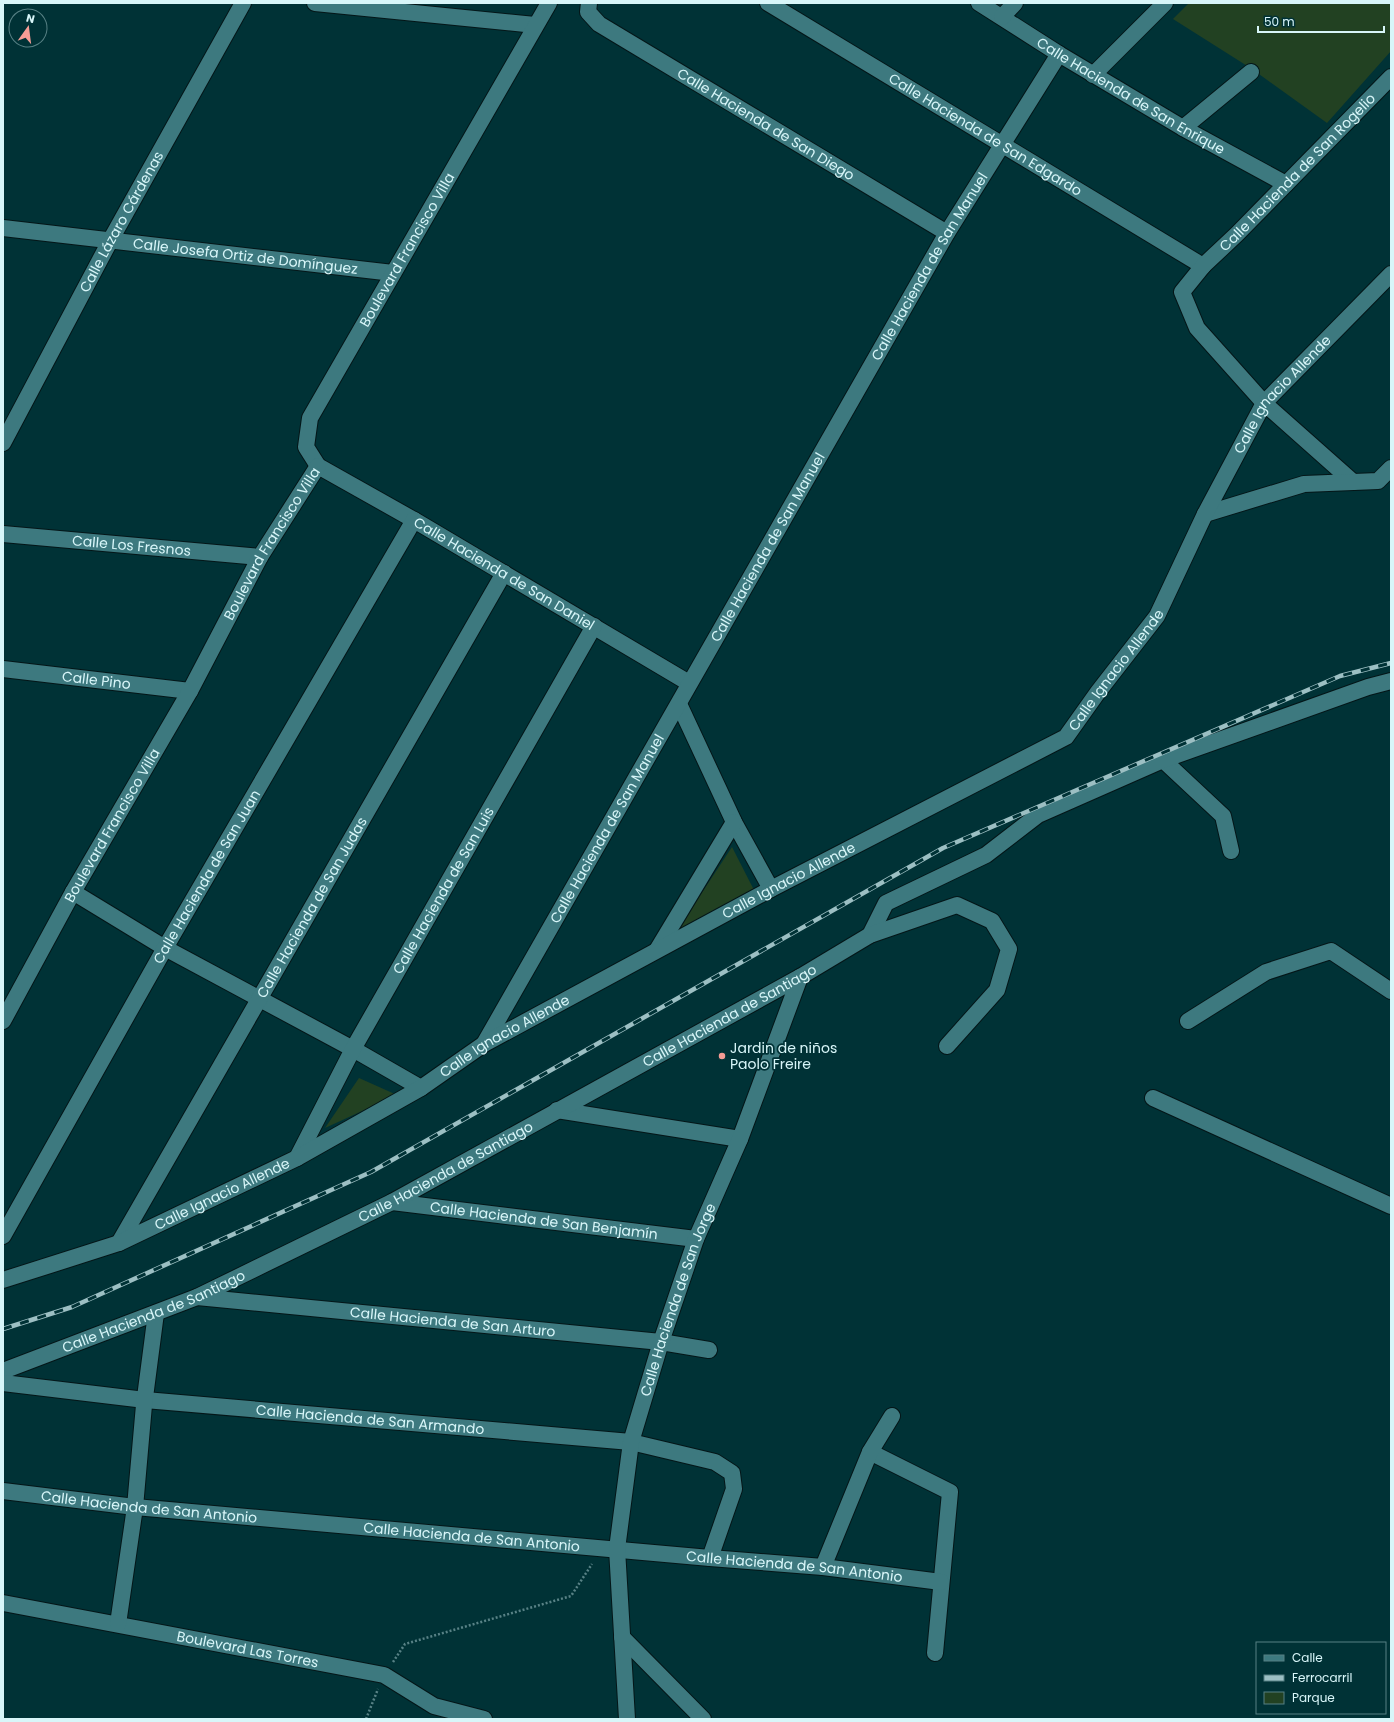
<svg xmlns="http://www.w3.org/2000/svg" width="1394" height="1722" font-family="Poppins,sans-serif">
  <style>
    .green { fill: #224122 }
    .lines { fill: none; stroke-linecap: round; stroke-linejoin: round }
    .street-casing { stroke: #041618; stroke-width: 18 }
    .path { stroke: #588286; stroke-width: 2.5; stroke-dasharray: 2 2; stroke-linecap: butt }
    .street { stroke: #3d797f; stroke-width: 16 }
    .rail-casing { stroke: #9cbfc3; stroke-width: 4.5 }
    .rail { stroke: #003236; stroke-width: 3; stroke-dasharray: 9; stroke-linecap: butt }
    .poi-dot { fill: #f59c95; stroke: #003236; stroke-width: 1.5 }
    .labels { text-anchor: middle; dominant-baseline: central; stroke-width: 3.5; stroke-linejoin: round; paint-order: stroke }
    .street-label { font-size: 14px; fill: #d8f6f9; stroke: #003236 }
    .poi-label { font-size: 14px; fill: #d8f6f9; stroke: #003236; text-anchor: start }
  </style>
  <rect width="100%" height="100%" fill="#003236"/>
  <path class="green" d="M1189,3H1391V51L1327,123L1252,69L1173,19Z
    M732,847L755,892L676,932Z
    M359,1078L397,1095L325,1128Z"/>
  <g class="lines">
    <g class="street-casing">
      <g id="street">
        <path d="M315,3L535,25"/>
        <path id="s1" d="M589,3L588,12L599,24L947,233"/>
        <path id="s2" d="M768,3L1203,266"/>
        <path id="s3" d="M979,3L1059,54L1183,128L1286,184"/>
        <path d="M1002,17L1015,3"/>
        <path d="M1093,75L1165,3"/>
        <path d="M1183,128L1251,72"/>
        <path id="s4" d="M3,228L393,273"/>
        <path id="s5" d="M3,443L110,241L243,3"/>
        <path id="s6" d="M318,466L306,447L310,418L549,3"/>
        <path id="s7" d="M318,466L414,520L689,683"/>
        <path id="s8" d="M1353,482L1264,403L1197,328L1182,292L1203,266L1237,234L1391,77"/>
        <path d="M1205,514L1304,484L1378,481L1391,468"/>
        <path id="s9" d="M3,534L260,557"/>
        <path id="s10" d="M3,669L190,691"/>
        <path d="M679,704L734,822L771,889"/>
        <path d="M1163,760L1223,816L1231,851"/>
        <path d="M73,892L165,948L353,1049L421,1088"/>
        <path d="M870,935L886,903L986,855L1038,815L1163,760L1368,687L1391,681"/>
        <path d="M657,950L734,822"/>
        <path id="s11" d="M3,1021L73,892L190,691L260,557L318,466"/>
        <path d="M1188,1021L1266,972L1331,951L1391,991"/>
        <path id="s12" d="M484,1044L947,233L1059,54"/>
        <path d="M1153,1098L1391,1206"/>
        <path d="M557,1110L740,1139"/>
        <path id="s13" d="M297,1158L353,1049L594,626"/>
        <path id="s14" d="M392,1202L696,1239"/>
        <path id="s15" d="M3,1236L165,948L414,520"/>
        <path id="s16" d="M119,1243L504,573"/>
        <path id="s17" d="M3,1280L119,1243L297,1158L421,1088L484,1044L771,889L1066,737L1098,692L1157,616L1205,514L1264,403L1391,274"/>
        <path id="s18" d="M197,1297L661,1342L709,1350"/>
        <path id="s19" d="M3,1371L197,1297L392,1202L800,977L870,935L957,905L992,921L1009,949L997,990L947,1046"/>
        <path id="s20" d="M3,1383L145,1400L631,1442L715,1462L732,1473L734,1489L710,1558"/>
        <path d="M870,1452L950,1492L935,1653"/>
        <path id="s21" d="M3,1491L135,1507L710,1558L823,1567L941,1582"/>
        <path d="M823,1567L870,1452L892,1416"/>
        <path id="s22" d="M3,1603L384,1675L434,1706L484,1719"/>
        <path d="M118,1624L135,1507L144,1405L156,1313"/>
        <path d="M622,1637L703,1719"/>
        <path id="s23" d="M627,1719L617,1549L631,1442L661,1342L696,1239L740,1139L800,977"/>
      </g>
    </g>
    <path class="path" d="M393,1662L405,1644L571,1596L592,1564
      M366,1719L378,1689"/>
    <use href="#street" class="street"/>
    <g class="rail-casing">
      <path id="rail" d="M3,1329L72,1307L371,1172L943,848L1340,676L1391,663"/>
    </g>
    <use href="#rail" class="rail"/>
  </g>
  <circle class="poi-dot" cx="722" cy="1056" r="4"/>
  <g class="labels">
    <g class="street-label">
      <text stroke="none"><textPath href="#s3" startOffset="178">Calle Hacienda de San Enrique</textPath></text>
      <text stroke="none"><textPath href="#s1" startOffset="220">Calle Hacienda de San Diego</textPath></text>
      <text stroke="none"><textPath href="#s2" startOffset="254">Calle Hacienda de San Edgardo</textPath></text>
      <text stroke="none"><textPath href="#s8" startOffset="425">Calle Hacienda de San Rogelio</textPath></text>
      <text stroke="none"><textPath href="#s5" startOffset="251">Calle Lázaro Cárdenas</textPath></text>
      <text stroke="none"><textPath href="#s6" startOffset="246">Boulevard Francisco Villa</textPath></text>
      <text stroke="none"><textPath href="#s4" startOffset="244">Calle Josefa Ortiz de Domínguez</textPath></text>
      <text stroke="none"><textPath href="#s12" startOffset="896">Calle Hacienda de San Manuel</textPath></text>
      <text stroke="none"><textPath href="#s17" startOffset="1604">Calle Ignacio Allende</textPath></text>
      <text stroke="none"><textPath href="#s11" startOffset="548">Boulevard Francisco Villa</textPath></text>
      <text stroke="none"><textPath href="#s9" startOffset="129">Calle Los Fresnos</textPath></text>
      <text stroke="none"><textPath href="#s12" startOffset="572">Calle Hacienda de San Manuel</textPath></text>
      <text stroke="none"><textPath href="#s7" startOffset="215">Calle Hacienda de San Daniel</textPath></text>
      <text stroke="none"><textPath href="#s17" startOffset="1280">Calle Ignacio Allende</textPath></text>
      <text stroke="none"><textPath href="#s10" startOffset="94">Calle Pino</textPath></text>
      <text stroke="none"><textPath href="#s11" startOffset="224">Boulevard Francisco Villa</textPath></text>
      <text stroke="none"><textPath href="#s12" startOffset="248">Calle Hacienda de San Manuel</textPath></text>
      <text stroke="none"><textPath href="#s15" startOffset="413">Calle Hacienda de San Juan</textPath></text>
      <text stroke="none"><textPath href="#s17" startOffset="884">Calle Ignacio Allende</textPath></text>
      <text stroke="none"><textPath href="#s13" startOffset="305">Calle Hacienda de San Luis</textPath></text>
      <text stroke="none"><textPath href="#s16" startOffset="387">Calle Hacienda de San Judas</textPath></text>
      <text stroke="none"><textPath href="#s19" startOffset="810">Calle Hacienda de Santiago</textPath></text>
      <text stroke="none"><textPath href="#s17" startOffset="560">Calle Ignacio Allende</textPath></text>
      <text stroke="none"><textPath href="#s19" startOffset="486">Calle Hacienda de Santiago</textPath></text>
      <text stroke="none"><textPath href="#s17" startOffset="236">Calle Ignacio Allende</textPath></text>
      <text stroke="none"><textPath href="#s14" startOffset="153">Calle Hacienda de San Benjamín</textPath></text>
      <text stroke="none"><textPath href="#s23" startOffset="428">Calle Hacienda de San Jorge</textPath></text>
      <text stroke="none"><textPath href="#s19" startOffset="162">Calle Hacienda de Santiago</textPath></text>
      <text stroke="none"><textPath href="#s18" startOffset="257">Calle Hacienda de San Arturo</textPath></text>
      <text stroke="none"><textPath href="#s20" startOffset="369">Calle Hacienda de San Armando</textPath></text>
      <text stroke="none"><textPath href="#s21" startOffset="147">Calle Hacienda de San Antonio</textPath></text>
      <text stroke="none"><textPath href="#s21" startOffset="471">Calle Hacienda de San Antonio</textPath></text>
      <text stroke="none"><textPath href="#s21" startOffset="795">Calle Hacienda de San Antonio</textPath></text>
      <text stroke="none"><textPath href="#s22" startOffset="249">Boulevard Las Torres</textPath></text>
    </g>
    <g class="poi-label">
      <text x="730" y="1048">Jardin de niños<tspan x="730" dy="16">Paolo Freire</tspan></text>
    </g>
  </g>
  <rect width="1394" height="1722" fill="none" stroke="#d8f6f9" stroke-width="8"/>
  <rect x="1256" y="1642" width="130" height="72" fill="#003236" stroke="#568084"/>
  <rect x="1264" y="1655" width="20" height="6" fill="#3d797f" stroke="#568084"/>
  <text x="1292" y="1662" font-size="12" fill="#d8f6f9">Calle</text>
  <rect x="1264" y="1675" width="20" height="6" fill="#9cbfc3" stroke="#568084"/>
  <text x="1292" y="1682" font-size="12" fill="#d8f6f9">Ferrocarril</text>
  <rect x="1264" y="1692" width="20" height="12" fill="#224122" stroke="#568084"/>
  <text x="1292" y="1702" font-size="12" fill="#d8f6f9">Parque</text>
  <g transform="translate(28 28) rotate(14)"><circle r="19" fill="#003236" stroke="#568084"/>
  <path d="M0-3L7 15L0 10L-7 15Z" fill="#f59c95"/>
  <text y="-6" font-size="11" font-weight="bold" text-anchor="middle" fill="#d8f6f9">N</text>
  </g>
  <path d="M1258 26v6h126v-6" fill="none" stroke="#d8f6f9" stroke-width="2"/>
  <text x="1264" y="26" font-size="12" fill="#d8f6f9" stroke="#003236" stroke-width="3" paint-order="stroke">50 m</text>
</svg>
